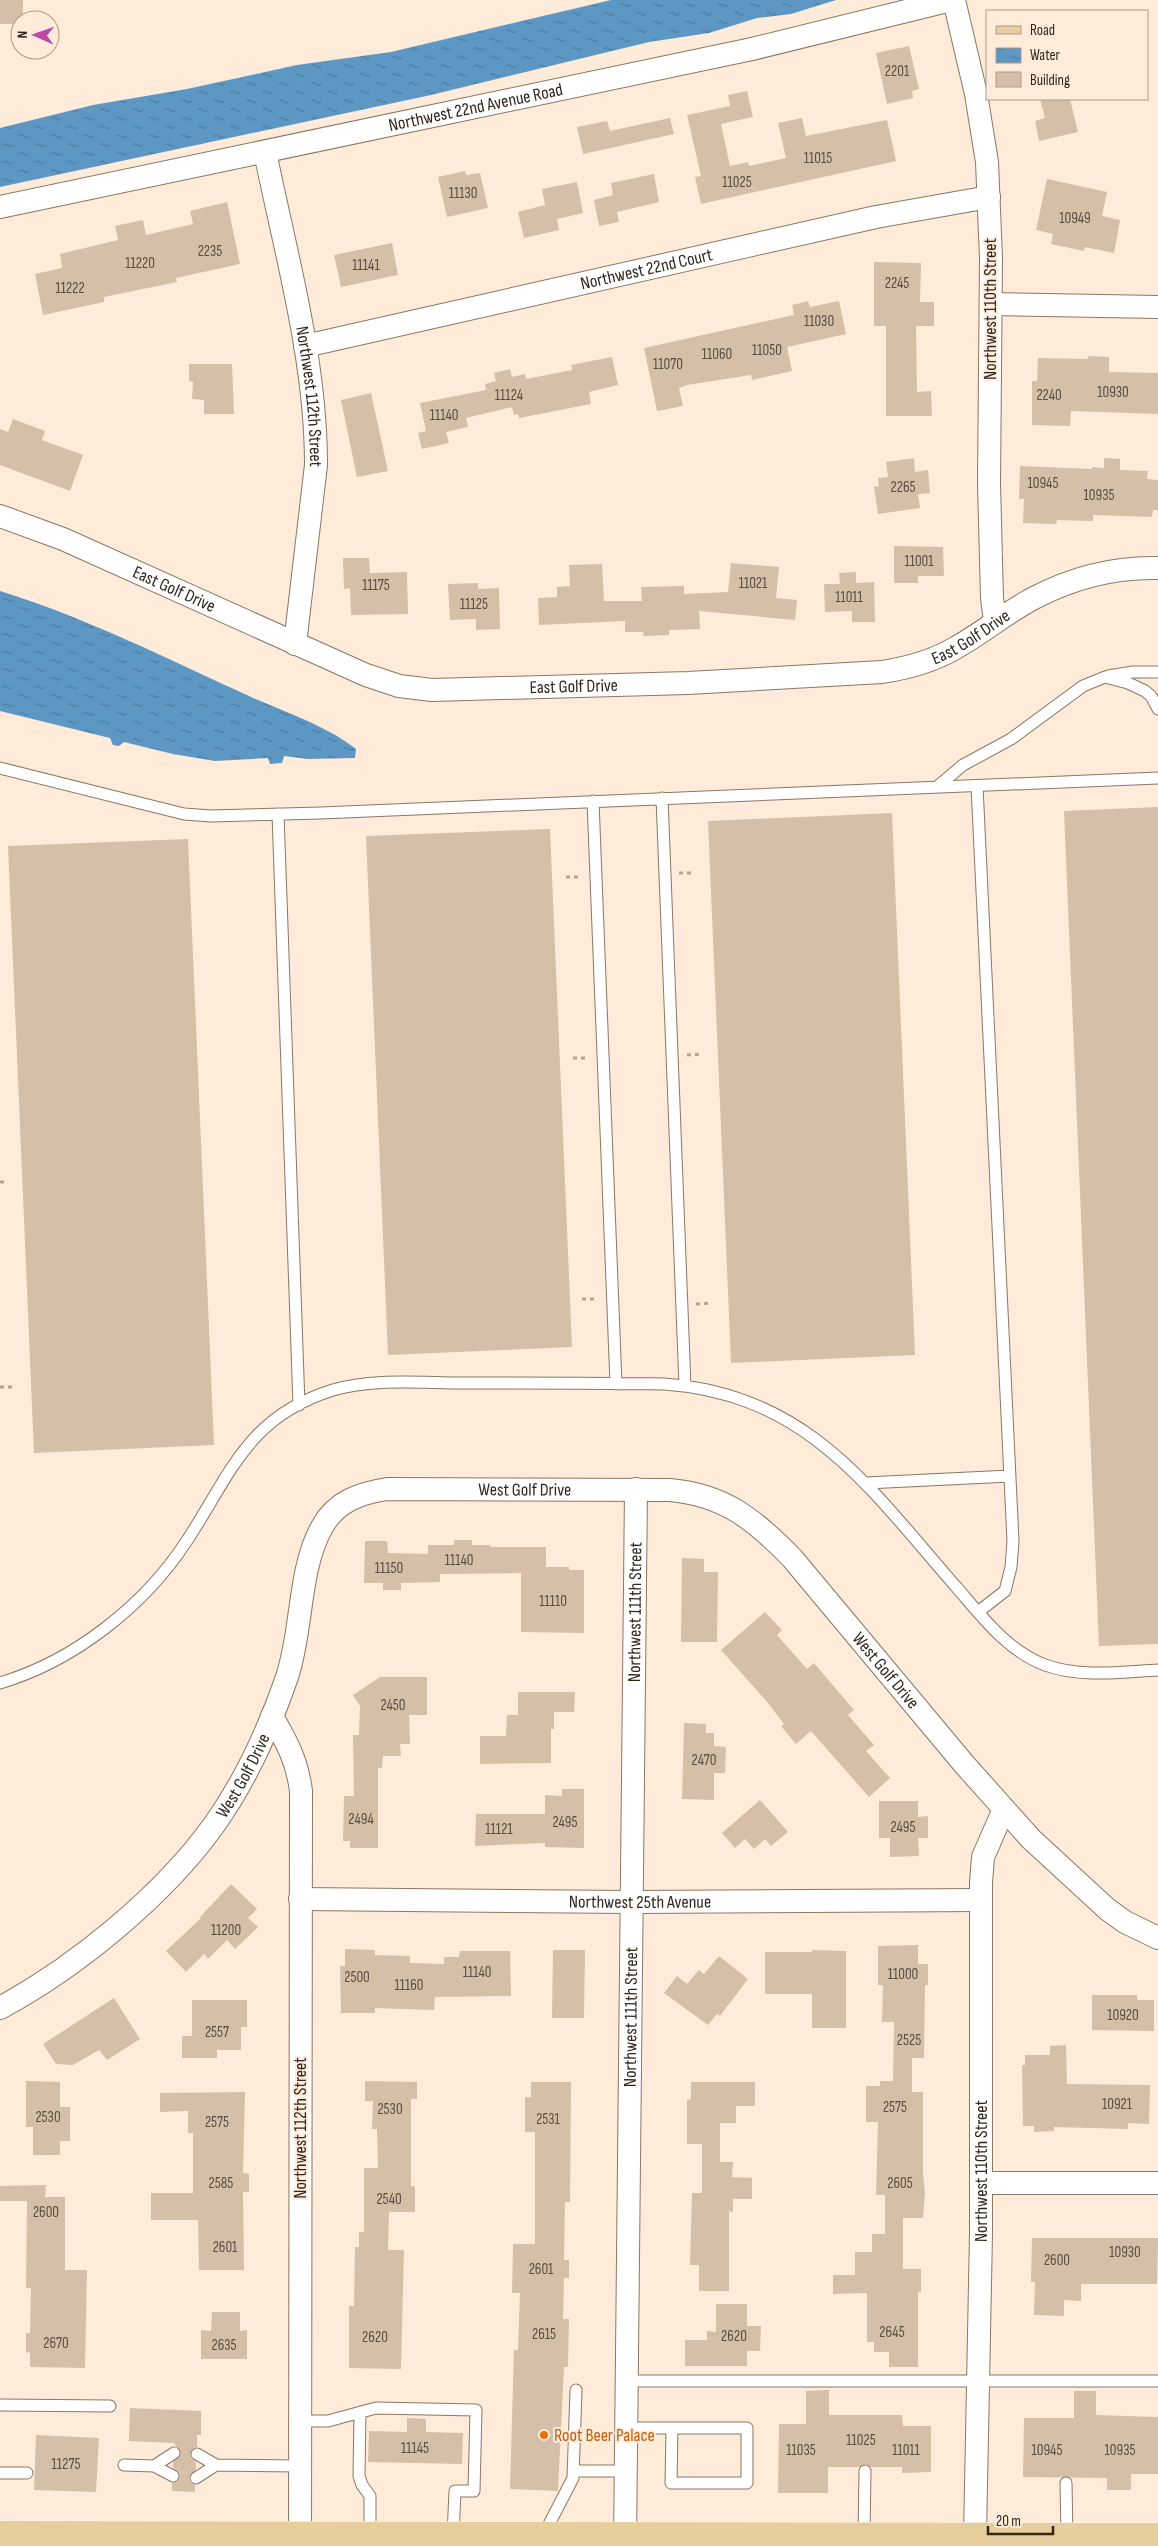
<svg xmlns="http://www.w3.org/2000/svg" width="1158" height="2546" font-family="'Sofia Sans Condensed',sans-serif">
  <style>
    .water { fill: url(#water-ripples) }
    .building { fill: #d6bfa9 }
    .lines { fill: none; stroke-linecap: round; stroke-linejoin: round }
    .lane-casing { stroke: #8b7762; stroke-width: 13 }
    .street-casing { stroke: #8b7762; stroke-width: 24 }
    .primary-casing { stroke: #fff; stroke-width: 29 }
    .path { stroke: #b4a496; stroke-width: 3; stroke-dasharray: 4 4; stroke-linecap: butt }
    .lane { stroke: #fff; stroke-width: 11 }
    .street { stroke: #fff; stroke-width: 22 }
    .primary { stroke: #e9ce9d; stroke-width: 28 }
    .food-dot { fill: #e8710a; stroke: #feebd9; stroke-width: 2 }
    .labels { text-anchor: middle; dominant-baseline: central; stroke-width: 4; stroke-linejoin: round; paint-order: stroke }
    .number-label { font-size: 15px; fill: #594c41 }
    .street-label { font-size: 18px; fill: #2f261e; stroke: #feebd9 }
    .food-label { font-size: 18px; fill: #c56008; stroke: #feebd9; text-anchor: start }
  </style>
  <defs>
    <pattern id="water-ripples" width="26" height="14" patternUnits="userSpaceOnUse" patternTransform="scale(1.25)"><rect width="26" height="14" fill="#5d97c3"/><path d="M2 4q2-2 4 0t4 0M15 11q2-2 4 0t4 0" fill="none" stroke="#4d7b9e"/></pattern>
  </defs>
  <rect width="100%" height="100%" fill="#feebd9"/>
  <path class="water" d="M611,0H836L791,14L757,18L709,33L649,42L431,95L0,187V128L93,105L187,89L297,65L391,52Z
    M0,591C87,618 168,659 251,697C286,713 325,725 356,749L355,758L308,759L284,756L282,763L270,764L268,758L215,761L173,754L124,742L119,746L113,745L110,738L0,711Z"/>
  <path class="building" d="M0,0H23V20H20V24H0Z
    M909,46L919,89L912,91L913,98L887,104L876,53Z
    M747,91L753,117L721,124L730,166L748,162L749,166L786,158L778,123L802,118L806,136L887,120L896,161L701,204L695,177L701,176L687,115L730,106L728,95Z
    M1040,99H1070L1078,132L1039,141L1035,121L1045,118Z
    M670,118L674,134L583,154L577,127L607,121L610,131Z
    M465,171L466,175L480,173L488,208L447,217L438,177Z
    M654,174L659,202L617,212L619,222L599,226L594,200L613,195L611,183Z
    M1047,179L1107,192L1102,216L1120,220L1114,253L1085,247L1084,251L1051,244L1053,234L1036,230Z
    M577,182L583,213L557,219L559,230L524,238L518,212L545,205L542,189Z
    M227,202L240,264L176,278L177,282L104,297V302L43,315L35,274L62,268L60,254L118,240L115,226L143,220L146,235L193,224L190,211Z
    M392,243L398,275L341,287L334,255Z
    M874,262L921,263L920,302H934V326H916L917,392L931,391L932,416H886V326H874Z
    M808,301L810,307L839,301L846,334L787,347L792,371L752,380L751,375L687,385L679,388L683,406L657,411L644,348L794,315L792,305Z
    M1088,356L1109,357V372L1158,373V414L1071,411L1070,426L1032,425V381H1037L1038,358L1088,359Z
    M612,357L618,385L589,392L591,404L519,418L518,414L514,415L512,407L466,418L468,427L446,432L449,443L422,449L418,433L426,431L420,403L486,390L485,384L496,381L494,373L510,369L512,377L525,374L526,379L572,370L571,365Z
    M189,364H232L234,414H204V400L192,399L193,382L189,381Z
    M371,393L388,471L357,477L341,400Z
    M13,419L45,431L42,440L83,455L70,491L0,465V429L8,432Z
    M914,458L915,472L928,470L930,493L918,494L920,508L878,514L874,487L879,486L878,478L888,477L886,462Z
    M1104,458L1120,459V470L1148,471L1147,479L1158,480V510H1153L1152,517L1093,515V521L1057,520L1056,524L1023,523L1024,499H1019L1020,466L1092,469V467L1104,468Z
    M894,546L943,547L944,576H918V583H894Z
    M343,558H369L370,573L407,572L408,614L351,615L350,588L344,589Z
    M731,563L779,567L776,598L797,600L795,620L699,611L700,629L669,630V635L644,636L643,632H625V621L539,625L538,598L557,597V587L570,586L569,565L602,564L604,601H642L641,587L684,586V594L728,592Z
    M856,572V583L874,582L875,622H852V611L825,612L824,584H840L839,573Z
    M478,583V589L499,588L500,629L476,630V619L450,620L448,584Z
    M1158,807V1644L1099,1646L1064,811Z
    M892,813L915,1355L731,1363L708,821Z
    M550,829L572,1347L388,1355L366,836Z
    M188,839L214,1445L34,1453L8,846Z
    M454,1540H472V1545H490V1547H546V1567H569V1570H584V1633L521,1632V1573L440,1574V1582L401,1583V1590H383V1583H364L365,1541H387L388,1553L428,1554V1545H454Z
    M682,1558L704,1559V1572H718L717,1642H681Z
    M765,1612L782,1630L777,1635L807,1669L814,1663L854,1710L848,1715L874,1745L866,1751L890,1778L869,1797L811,1731L796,1744L781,1726L784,1724L768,1703L721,1650Z
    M380,1677H427V1715H409L410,1744H400L401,1756H383L382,1768H378V1848H350V1841H343L344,1796H354L353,1735H359L360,1706L353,1695Z
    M518,1692H575L574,1712H554V1729H551V1763L480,1764V1736H506L507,1715H518Z
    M684,1723L706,1724V1733H714V1746L726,1747L725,1773H714V1800L682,1799Z
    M562,1789H584V1848L545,1847V1843L475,1846L476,1814H545V1795L562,1796Z
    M760,1800L788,1832L771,1846L765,1839L754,1849L745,1839L735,1848L722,1833Z
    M879,1801H918V1817L928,1816V1838H918L919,1856L890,1857V1838H879Z
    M231,1884L257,1909L248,1918L258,1927L235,1949L227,1940L208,1959L204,1954L186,1972L166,1951L201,1918L200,1917Z
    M918,1945V1964H928V1985H925L924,2058H912V2092H923V2173L925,2193L923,2218H903V2269H921V2292H918V2367H889V2352H874V2342H867V2293L833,2294V2275H855V2252H872V2234H885V2195H876L878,2122H866V2086H880V2081H893L894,2022H882L883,1985H878V1946Z
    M345,1949L375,1950V1955L410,1956V1963L444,1964V1957H459L460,1951H510L511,1996L435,1997L434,2010L375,2008V2013H341L340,1966H345Z
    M553,1950H585L584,2018H552Z
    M812,1950L846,1951V2028H812V1994H765V1952H812Z
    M719,1956L748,1979L720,2016L717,2014L708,2025L664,1993L677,1976L687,1984L699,1970L704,1974Z
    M1092,1995H1137V2000H1154V2031L1092,2030Z
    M114,1998L140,2039L107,2060L99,2050L73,2065L56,2064L43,2044Z
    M192,2000H247V2027H241V2050H217V2058H182V2036H192Z
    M1066,2045L1067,2084L1150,2085L1149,2124L1128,2123V2129L1054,2127V2131L1034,2132V2126H1023L1022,2065H1025V2055H1050V2046Z
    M26,2081L60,2082V2107H70V2141H60V2155H33V2127H26Z
    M365,2081L417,2082V2099H411V2186H415V2212H389L388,2250H404L401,2369L349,2368V2306H354L355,2247H359V2232H364V2168H378L377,2129H372L373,2101H365Z
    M531,2082H571L570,2202H565L564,2260H569V2278H564L563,2319H569L568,2367H564L558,2491L510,2489L514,2350H518L520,2293H512L513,2244H535V2132H525V2097H531Z
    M691,2082H755V2106H736V2123H720V2162H733L732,2177L752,2178V2199H733V2212L729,2211V2291H699V2265H690L692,2193H702V2144H687V2100L691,2099Z
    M245,2092L243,2173L249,2174V2192H243L244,2270H199L198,2220H151V2193H193V2133H188V2111L160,2112V2093Z
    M46,2185L45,2197H65V2270H87L85,2368L30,2367V2352L26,2353V2333H30L31,2288H26L27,2201H0V2186Z
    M1032,2238H1158L1157,2284H1081V2301L1064,2300V2316L1034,2315L1035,2282H1031Z
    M716,2304H747V2326H761L760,2351H747V2366H685V2340H707V2331L716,2332Z
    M212,2312H240V2331L247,2330V2359H201V2330L211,2331Z
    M829,2390V2415H902L903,2426H931V2472L902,2473V2467H871L866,2464L859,2467H828V2493H778L779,2424H806V2391Z
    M1074,2391H1096V2415L1158,2417V2474H1131V2490H1107V2478L1023,2477L1024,2418H1074Z
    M130,2408L201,2411V2435H197V2447L193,2448L190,2454L191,2458L196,2462V2469L189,2478L190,2482L195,2485V2492L172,2491V2483L177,2482L180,2476L179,2472L173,2468V2462L181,2453L174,2443L129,2441Z
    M407,2418L426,2419V2432L463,2433L462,2464L368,2462L369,2431L407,2432Z
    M36,2435L99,2438L96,2492L34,2490Z"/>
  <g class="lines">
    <g class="lane-casing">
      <path id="lane" d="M1108,676L1133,672H1158
        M0,768L184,814L211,816L321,813L1158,778
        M977,786L1013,1541L1011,1567L1005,1591L978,1612
        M937,787L963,765L1011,739L1083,686L1105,677L1128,683L1145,691L1151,696L1158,709
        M662,798L685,1386
        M593,801L616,1384
        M278,814L299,1405
        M866,1483L1010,1476
        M0,1683C74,1661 144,1606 186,1542C230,1476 246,1417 333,1390C373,1378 421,1383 463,1383C530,1383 597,1383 664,1384C809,1394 871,1490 958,1589C983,1618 1008,1651 1045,1665C1081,1678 1121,1672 1158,1670
        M627,2381H1158
        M0,2405L110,2406
        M360,2412L359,2476L362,2485L370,2496V2535
        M300,2421H328L376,2408L476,2410L474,2491H455L453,2536
        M626,2428H747V2483H671L672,2429
        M197,2454L216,2465L300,2466
        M124,2465L154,2466
        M573,2471H626
        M0,2473H27
        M173,2476L154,2466L174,2453
        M196,2478L216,2465
        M1066,2483L1067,2537
        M544,2534L573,2478L576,2390
        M864,2536L865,2471"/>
    </g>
    <g class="street-casing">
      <g id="street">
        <path d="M954,0L976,94L987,162L991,258L989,483L992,598L995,621"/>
        <path id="s1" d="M265,152C286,255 316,359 316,465L295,644"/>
        <path id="s2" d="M0,207L752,49L951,0"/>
        <path d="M991,304L1158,307"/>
        <path id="s3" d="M305,346L876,217L989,197"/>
        <path id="s4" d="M0,516L63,539L366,675L399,686L432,690L688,683L882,672C908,668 934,661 957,647C984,632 1007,612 1034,598C1074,577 1114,567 1158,568"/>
        <path d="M272,1716C287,1743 297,1760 301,1791L300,2546"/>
        <path id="s5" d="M300,1899L632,1902L981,1900"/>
        <path id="s6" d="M0,2008C76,1967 163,1896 214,1825C246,1780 269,1729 287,1677C303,1629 298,1570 322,1527C336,1501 361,1493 387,1489L670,1490C725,1495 755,1520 792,1558L964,1764L1031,1839L1107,1909L1125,1922L1158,1938"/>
        <path d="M981,2183H1158"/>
        <path id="s7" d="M975,2537L981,2233V1883L983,1857L1004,1809"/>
        <path id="s8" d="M625,2546L636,1489"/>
      </g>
    </g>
    <g class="primary-casing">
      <path id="primary" d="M0,2535L1158,2537"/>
    </g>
    <path class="path" d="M679,873H694
      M566,877H580
      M687,1055L701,1054
      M573,1058H587
      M0,1182H6
      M582,1299H597
      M696,1304L711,1303
      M0,1387H14"/>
    <use href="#lane" class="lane"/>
    <use href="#street" class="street"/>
    <use href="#primary" class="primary"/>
  </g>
  <circle class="food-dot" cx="544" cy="2435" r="5"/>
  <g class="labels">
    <g class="number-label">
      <text x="897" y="71">2201</text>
      <text x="818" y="158">11015</text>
      <text x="737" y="182">11025</text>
      <text x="463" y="193">11130</text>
      <text x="1075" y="218">10949</text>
      <text x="210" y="251">2235</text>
      <text x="140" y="263">11220</text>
      <text x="366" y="265">11141</text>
      <text x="897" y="283">2245</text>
      <text x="70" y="288">11222</text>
      <text x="819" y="321">11030</text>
      <text x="767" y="350">11050</text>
      <text x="717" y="354">11060</text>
      <text x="668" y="364">11070</text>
      <text x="1113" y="392">10930</text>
      <text x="509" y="395">11124</text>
      <text x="1049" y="395">2240</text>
      <text x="444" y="415">11140</text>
      <text x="1043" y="483">10945</text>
      <text x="903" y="487">2265</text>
      <text x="1099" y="495">10935</text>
      <text x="919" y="561">11001</text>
      <text x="753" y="583">11021</text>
      <text x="376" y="585">11175</text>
      <text x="849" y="597">11011</text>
      <text x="474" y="604">11125</text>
      <text x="459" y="1560">11140</text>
      <text x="389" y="1568">11150</text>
      <text x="553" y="1601">11110</text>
      <text x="393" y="1705">2450</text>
      <text x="704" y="1760">2470</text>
      <text x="361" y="1819">2494</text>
      <text x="565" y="1822">2495</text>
      <text x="903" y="1827">2495</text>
      <text x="499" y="1829">11121</text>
      <text x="226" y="1930">11200</text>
      <text x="477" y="1972">11140</text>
      <text x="903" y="1974">11000</text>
      <text x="357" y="1977">2500</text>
      <text x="409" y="1985">11160</text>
      <text x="1123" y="2015">10920</text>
      <text x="217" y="2032">2557</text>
      <text x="909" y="2040">2525</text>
      <text x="1117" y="2104">10921</text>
      <text x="895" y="2107">2575</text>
      <text x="390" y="2109">2530</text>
      <text x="48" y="2117">2530</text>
      <text x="548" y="2119">2531</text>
      <text x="217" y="2122">2575</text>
      <text x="221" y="2183">2585</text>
      <text x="900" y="2183">2605</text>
      <text x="389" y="2199">2540</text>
      <text x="46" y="2212">2600</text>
      <text x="225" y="2247">2601</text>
      <text x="1125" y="2252">10930</text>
      <text x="1057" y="2260">2600</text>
      <text x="541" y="2269">2601</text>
      <text x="892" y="2332">2645</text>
      <text x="544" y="2334">2615</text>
      <text x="734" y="2336">2620</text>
      <text x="375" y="2337">2620</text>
      <text x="56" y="2343">2670</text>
      <text x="224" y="2345">2635</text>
      <text x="861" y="2440">11025</text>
      <text x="415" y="2448">11145</text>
      <text x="801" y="2450">11035</text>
      <text x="906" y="2450">11011</text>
      <text x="1047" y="2450">10945</text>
      <text x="1120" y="2450">10935</text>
      <text x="66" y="2464">11275</text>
    </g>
    <g class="street-label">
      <text stroke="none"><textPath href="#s2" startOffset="486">Northwest 22nd Avenue Road</textPath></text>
      <text stroke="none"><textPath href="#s3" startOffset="350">Northwest 22nd Court</textPath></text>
      <text transform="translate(990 309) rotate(-90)">Northwest 110th Street</text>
      <text stroke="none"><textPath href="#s1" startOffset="249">Northwest 112th Street</textPath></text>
      <text stroke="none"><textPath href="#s4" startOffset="189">East Golf Drive</textPath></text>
      <text stroke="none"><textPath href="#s4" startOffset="1014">East Golf Drive</textPath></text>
      <text stroke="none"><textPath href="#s4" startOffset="609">East Golf Drive</textPath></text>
      <text stroke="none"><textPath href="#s6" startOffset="820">West Golf Drive</textPath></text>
      <text stroke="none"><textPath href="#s8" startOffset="934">Northwest 111th Street</textPath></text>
      <text stroke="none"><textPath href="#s6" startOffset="1255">West Golf Drive</textPath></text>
      <text stroke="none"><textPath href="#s6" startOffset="341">West Golf Drive</textPath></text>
      <text stroke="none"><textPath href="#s5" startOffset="340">Northwest 25th Avenue</textPath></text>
      <text stroke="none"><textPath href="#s8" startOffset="529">Northwest 111th Street</textPath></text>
      <text transform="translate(300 2128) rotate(-90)">Northwest 112th Street</text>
      <text stroke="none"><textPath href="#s7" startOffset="366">Northwest 110th Street</textPath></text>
    </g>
    <g class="food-label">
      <text x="554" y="2435">Root Beer Palace</text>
    </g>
  </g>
  <rect x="986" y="10" width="162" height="90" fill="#feebd9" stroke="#ab9c8e"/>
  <rect x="996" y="26" width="25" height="8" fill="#e9ce9d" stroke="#ab9c8e"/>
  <text x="1030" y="35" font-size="15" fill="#2f261e">Road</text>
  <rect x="996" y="48" width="25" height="15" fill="url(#water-ripples)" stroke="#ab9c8e"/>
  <text x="1030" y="60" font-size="15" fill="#2f261e">Water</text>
  <rect x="996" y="72" width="25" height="15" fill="#d6bfa9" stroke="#ab9c8e"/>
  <text x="1030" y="85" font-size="15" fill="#2f261e">Building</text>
  <g transform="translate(35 35) rotate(272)"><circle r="24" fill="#feebd9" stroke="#ab9c8e"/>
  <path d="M0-4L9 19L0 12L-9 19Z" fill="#ba4ca9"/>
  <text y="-8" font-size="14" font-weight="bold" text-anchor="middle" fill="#2f261e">N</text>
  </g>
  <path d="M988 2526v8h65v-8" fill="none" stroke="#2f261e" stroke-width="2.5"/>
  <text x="996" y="2526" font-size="15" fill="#2f261e" stroke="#feebd9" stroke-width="4" paint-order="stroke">20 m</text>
</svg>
